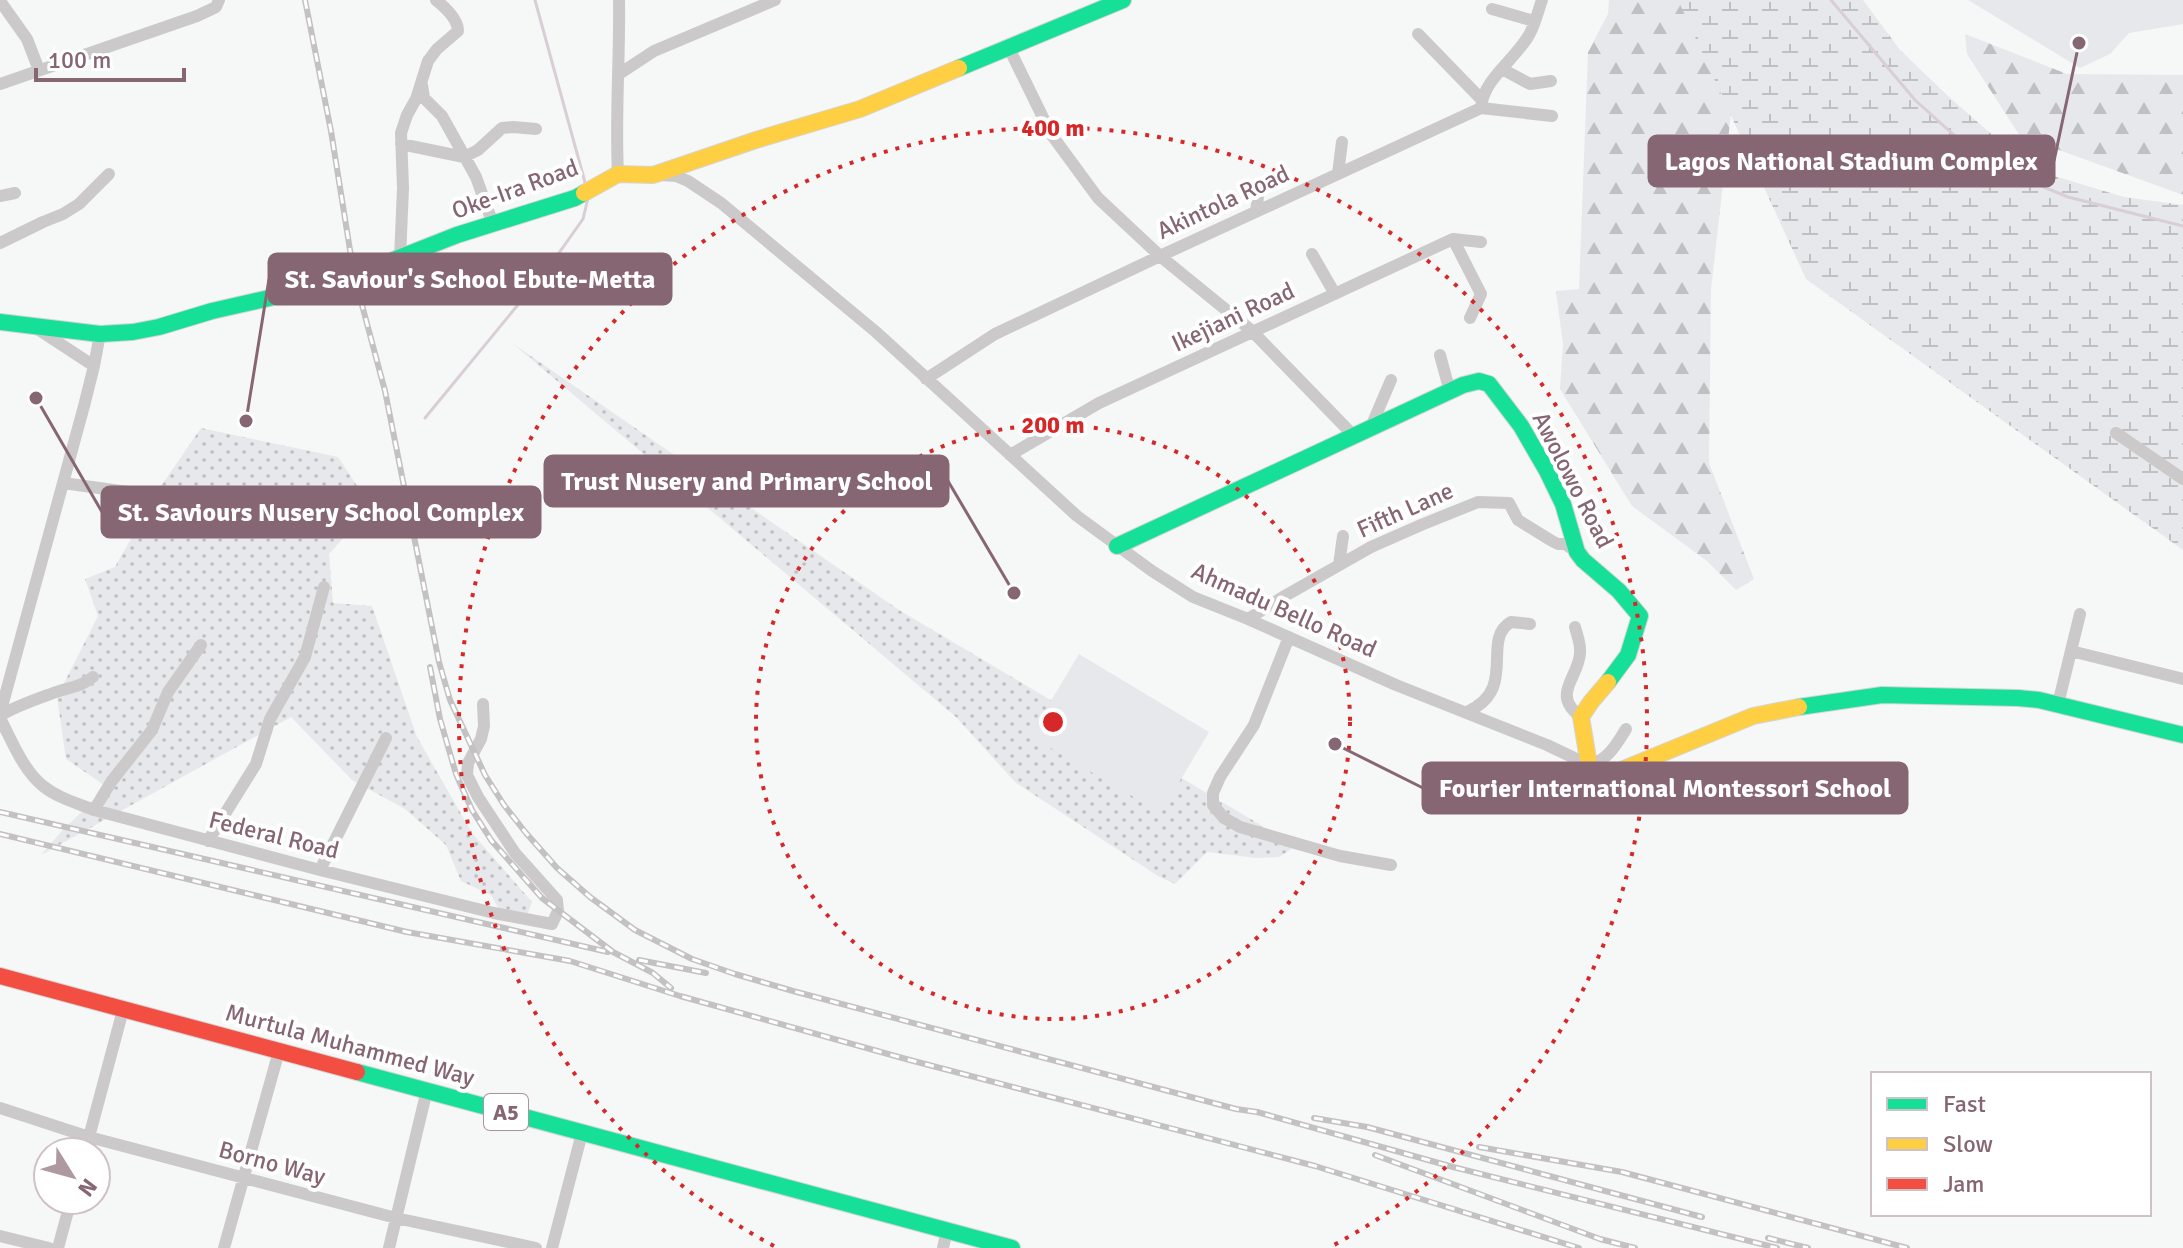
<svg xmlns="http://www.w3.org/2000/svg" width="2183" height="1248" font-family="Signika,sans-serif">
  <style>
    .grass { fill: url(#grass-dots) }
    .forest { fill: url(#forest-firs) }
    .wetland { fill: url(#wetland-marsh) }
    .pitch { fill: #e6e8eb }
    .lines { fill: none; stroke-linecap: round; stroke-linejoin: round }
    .stream { stroke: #d9ced5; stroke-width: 3 }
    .fast-casing { stroke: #d5d4d4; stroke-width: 18 }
    .slow-casing { stroke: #d5d4d4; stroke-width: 18 }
    .jam-casing { stroke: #d5d4d4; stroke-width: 18 }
    .street { stroke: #ccc9ca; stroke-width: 12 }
    .fast { stroke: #16e098; stroke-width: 16 }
    .slow { stroke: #ffcf43; stroke-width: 16 }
    .jam { stroke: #f24e42; stroke-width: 16 }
    .rail-casing { stroke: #c3c1c1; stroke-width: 6 }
    .rail { stroke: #fff; stroke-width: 3; stroke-dasharray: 9; stroke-linecap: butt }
    .ring { fill: none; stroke: #d62828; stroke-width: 4; stroke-dasharray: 4 8 }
    .labels { text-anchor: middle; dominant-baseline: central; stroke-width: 8; stroke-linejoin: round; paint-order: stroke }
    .shield { fill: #fff; stroke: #ab949d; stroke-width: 2 }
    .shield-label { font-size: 22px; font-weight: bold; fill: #876673 }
    .street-label { font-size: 24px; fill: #876673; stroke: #fff }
    .centre { fill: #d62828; stroke: #fff; stroke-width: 4 }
    .ring-label { font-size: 24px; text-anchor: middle; font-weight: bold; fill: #d62828; stroke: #fff; stroke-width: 8; stroke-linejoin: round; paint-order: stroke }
    .leader { fill: none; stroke: #876673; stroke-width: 3 }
    .callout-dot { fill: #876673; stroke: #fff; stroke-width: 3 }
    .callout { fill: #876673; stroke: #876673; stroke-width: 3 }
    .callout-label { font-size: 26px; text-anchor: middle; font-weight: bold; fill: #fff }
  </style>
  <defs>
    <pattern id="grass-dots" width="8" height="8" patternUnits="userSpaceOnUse" patternTransform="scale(2)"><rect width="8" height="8" fill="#e6e8eb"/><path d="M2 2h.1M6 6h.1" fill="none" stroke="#c0c0c3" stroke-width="1.8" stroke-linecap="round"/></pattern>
    <pattern id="forest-firs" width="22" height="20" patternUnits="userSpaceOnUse" patternTransform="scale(2)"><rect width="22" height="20" fill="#e6e8eb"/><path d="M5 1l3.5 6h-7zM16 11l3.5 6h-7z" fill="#c0c0c3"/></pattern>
    <pattern id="wetland-marsh" width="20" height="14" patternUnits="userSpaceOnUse" patternTransform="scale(2)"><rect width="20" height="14" fill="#e6e8eb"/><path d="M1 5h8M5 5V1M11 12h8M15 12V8" fill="none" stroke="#c0c0c3"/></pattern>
  </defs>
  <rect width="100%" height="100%" fill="#f6f7f7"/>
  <path class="grass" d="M512,343L899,610L1296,846L1279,857L1257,858L1207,852L1175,884L1158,876L1015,782L956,717Z
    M201,428L338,457L371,507L329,554L333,603L372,606L417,737L472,833L532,902L527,915L505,920L491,895L461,881L446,845L405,809L352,780L291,717L41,855L61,832L107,787L66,759L57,697L98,616L85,579L115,567L159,489Z"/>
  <path class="forest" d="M1609,0H1744L1711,289L1709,463L1754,579L1736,590L1707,561L1632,506L1560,389L1563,344L1556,291L1579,289L1588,52L1608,14Z
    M1965,34L2067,74L2183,75V195L2020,136L1967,54Z"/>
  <path class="wetland" d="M1678,0H1863L1900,50L1949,97L2006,147L2051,175L2124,197L2183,205V550L1806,279Z"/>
  <path class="pitch" d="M1968,0H2183V24L2129,33L2110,54L2080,68Z
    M1079,654L1209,732L1161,813L1030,736Z"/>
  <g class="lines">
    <path class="stream" d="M535,0L586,186
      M1831,0L1915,100L1985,163L2068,197L2183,226
      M425,418L549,267L583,219L588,198"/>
    <g class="fast-casing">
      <path id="fast" d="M959,68L1123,0
        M0,322L100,334L133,332L159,327L212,311L335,283L457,235L575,198L584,193
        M1117,546L1463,385L1479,381L1489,384L1521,426L1547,471L1563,504L1577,552L1583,560L1619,591L1640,616L1628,655L1608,682
        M1799,707L1882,695L2018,698L2039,700L2183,735
        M357,1072L1012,1248"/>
    </g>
    <g class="slow-casing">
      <path id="slow" d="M584,193L618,174L653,175L756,140L860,109L959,68
        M1608,682L1591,702L1581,717L1589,765L1597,780L1753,716L1799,707"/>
    </g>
    <g class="jam-casing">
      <path id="jam" d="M0,976L357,1072"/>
    </g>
    <path class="street" d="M0,1L27,39L39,70
      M1492,9L1534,21
      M1418,34L1482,100
      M1008,46L1051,134L1098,198L1160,256L1252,331L1354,436
      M1502,69L1530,84L1551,81
      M619,74L654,51L775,0
      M0,84L197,16L216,7L219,0
      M422,85L424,98L442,116L476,177L493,224
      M1481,108C1483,79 1515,60 1529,35C1535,25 1538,11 1542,0
      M401,144L464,157L478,150L502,128L513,127L536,129
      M618,174C615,116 620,58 619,0
      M1338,174L1342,142
      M661,175L676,176L688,181L721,203L876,332L1077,516L1152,571L1193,597L1248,619L1396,685L1547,745L1589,765C1608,760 1616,745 1626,729
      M0,196L15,193
      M1256,211L1260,183
      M1453,239L1481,294L1470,318
      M0,243L43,222L63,214L79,204L109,174
      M1312,254L1335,294
      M400,259L403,188L401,133L407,115L416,99L428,61L437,49L458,31C458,19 446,8 436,0
      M36,328L94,366
      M1440,355L1450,392
      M926,379L995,334L1160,256L1481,108L1552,116
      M1370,429L1391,380
      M2116,433L2183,479
      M1010,455L1099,403L1453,239L1481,242
      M63,483L171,498L210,508
      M1339,565L1343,536
      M1248,619L1283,597L1371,547L1421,525L1478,502L1509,503L1518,520L1552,541L1558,544H1565L1577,552
      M1575,627C1577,635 1581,644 1580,653C1579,678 1550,694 1581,717
      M1289,637L1254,725L1220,777L1213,793V805L1224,818L1240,827L1340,856L1391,865
      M2071,651L2183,679
      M2058,704L2080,614
      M1467,712C1519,689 1480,640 1511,622L1530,624
      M0,714L84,406L94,366L100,334
      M0,716C13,707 40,698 56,692C70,687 81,687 93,677
      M0,718C12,741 23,770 43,786C58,798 77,803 94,810L320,870L494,913L552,924L558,911L557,900L515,853L478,797L467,775L468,763L481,739L484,726L483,704
      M94,810L111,782L152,730L168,692L201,645
      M208,841L256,764L270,719L305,657L324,587
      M320,870L386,738
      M0,1108L89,1137L396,1218L536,1248
      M85,1152L123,1010
      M0,1236L49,1248
      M58,1248L71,1200
      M224,1248L279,1051
      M389,1248L427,1090
      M552,1248L582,1133
      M943,1248L947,1230"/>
    <use href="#fast" class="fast"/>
    <use href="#slow" class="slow"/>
    <use href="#jam" class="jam"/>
    <g class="rail-casing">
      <path id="rail" d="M305,0L331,131L354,275L385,391L439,662L450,700L485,775L504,805L526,833L557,868L590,897L635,930L692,959L735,974L793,991L1236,1109L1257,1112L1453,1167L1777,1248
        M430,667L440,719L456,774L472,810L491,840L542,898L613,952L653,973L671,988
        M0,812L608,952
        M0,834L407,932L570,961L680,996L906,1059L1315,1166L1579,1248
        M639,960L706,973
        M1314,1118L1367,1127L1702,1217
        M1479,1147L1622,1172L1907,1248
        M1375,1155L1600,1239L1635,1248
        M1768,1238L1808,1248"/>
    </g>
    <use href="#rail" class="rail"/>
  </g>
  <g class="ring">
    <circle cx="1053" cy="722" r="297"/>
    <path d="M774 1246A594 594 0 1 1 1332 1246"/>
  </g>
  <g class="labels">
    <rect class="shield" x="484" y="1094" width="44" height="36" rx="6"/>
    <g class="shield-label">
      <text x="506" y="1112">A5</text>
    </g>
    <g class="street-label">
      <text transform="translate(515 189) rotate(-20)">Oke-Ira Road</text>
      <text transform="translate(1223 202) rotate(-25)">Akintola Road</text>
      <text transform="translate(1233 317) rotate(-25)">Ikejiani Road</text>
      <text transform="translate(1573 480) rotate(63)">Awolowo Road</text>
      <text transform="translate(1405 510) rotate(-24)">Fifth Lane</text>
      <text transform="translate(1284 610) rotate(24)">Ahmadu Bello Road</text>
      <text transform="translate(274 835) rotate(14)">Federal Road</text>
      <text transform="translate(350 1045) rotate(15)">Murtula Muhammed Way</text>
      <text transform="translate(272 1163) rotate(15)">Borno Way</text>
    </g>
  </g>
  <circle cx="1053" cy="722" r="12" class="centre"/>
  <g class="ring-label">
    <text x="1053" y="136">400 m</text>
    <text x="1053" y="433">200 m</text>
  </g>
  <path class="leader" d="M2079 43L2054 161M246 421L269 279M1014 593L948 481M36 398L102 512M1335 744L1423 788"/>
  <g class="callout-dot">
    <circle cx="2079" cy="43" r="8"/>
    <circle cx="246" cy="421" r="8"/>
    <circle cx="1014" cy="593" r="8"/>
    <circle cx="36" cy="398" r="8"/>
    <circle cx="1335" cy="744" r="8"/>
  </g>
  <g class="callout">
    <rect x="1649" y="136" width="405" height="50" rx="8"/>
    <rect x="269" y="254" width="402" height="50" rx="8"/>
    <rect x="545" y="456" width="403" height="50" rx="8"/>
    <rect x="102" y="487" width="438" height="50" rx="8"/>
    <rect x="1423" y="763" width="484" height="50" rx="8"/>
  </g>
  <g class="callout-label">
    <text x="1851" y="170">Lagos National Stadium Complex</text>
    <text x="470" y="288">St. Saviour's School Ebute-Metta</text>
    <text x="747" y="490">Trust Nusery and Primary School</text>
    <text x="321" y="521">St. Saviours Nusery School Complex</text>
    <text x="1665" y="797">Fourier International Montessori School</text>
  </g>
  <rect x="1871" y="1072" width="280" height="144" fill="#ffffff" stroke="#cfc2c7" stroke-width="2"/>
  <rect x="1887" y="1098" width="40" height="12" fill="#16e098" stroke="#cfc2c7" stroke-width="2"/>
  <text x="1943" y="1112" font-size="24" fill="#876673">Fast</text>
  <rect x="1887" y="1138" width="40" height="12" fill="#ffcf43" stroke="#cfc2c7" stroke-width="2"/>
  <text x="1943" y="1152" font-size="24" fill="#876673">Slow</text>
  <rect x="1887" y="1178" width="40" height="12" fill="#f24e42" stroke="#cfc2c7" stroke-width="2"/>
  <text x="1943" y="1192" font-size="24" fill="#876673">Jam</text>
  <g transform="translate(72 1176) rotate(127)"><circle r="38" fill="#ffffff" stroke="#cfc2c7" stroke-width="2"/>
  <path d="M0-6L14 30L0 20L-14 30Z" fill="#ae99a1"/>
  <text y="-12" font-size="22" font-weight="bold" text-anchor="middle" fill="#876673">N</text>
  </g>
  <path d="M36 68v12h148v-12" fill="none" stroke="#876673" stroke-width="4"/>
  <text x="48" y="68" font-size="24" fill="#876673" stroke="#ffffff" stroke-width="6" paint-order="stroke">100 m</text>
</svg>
